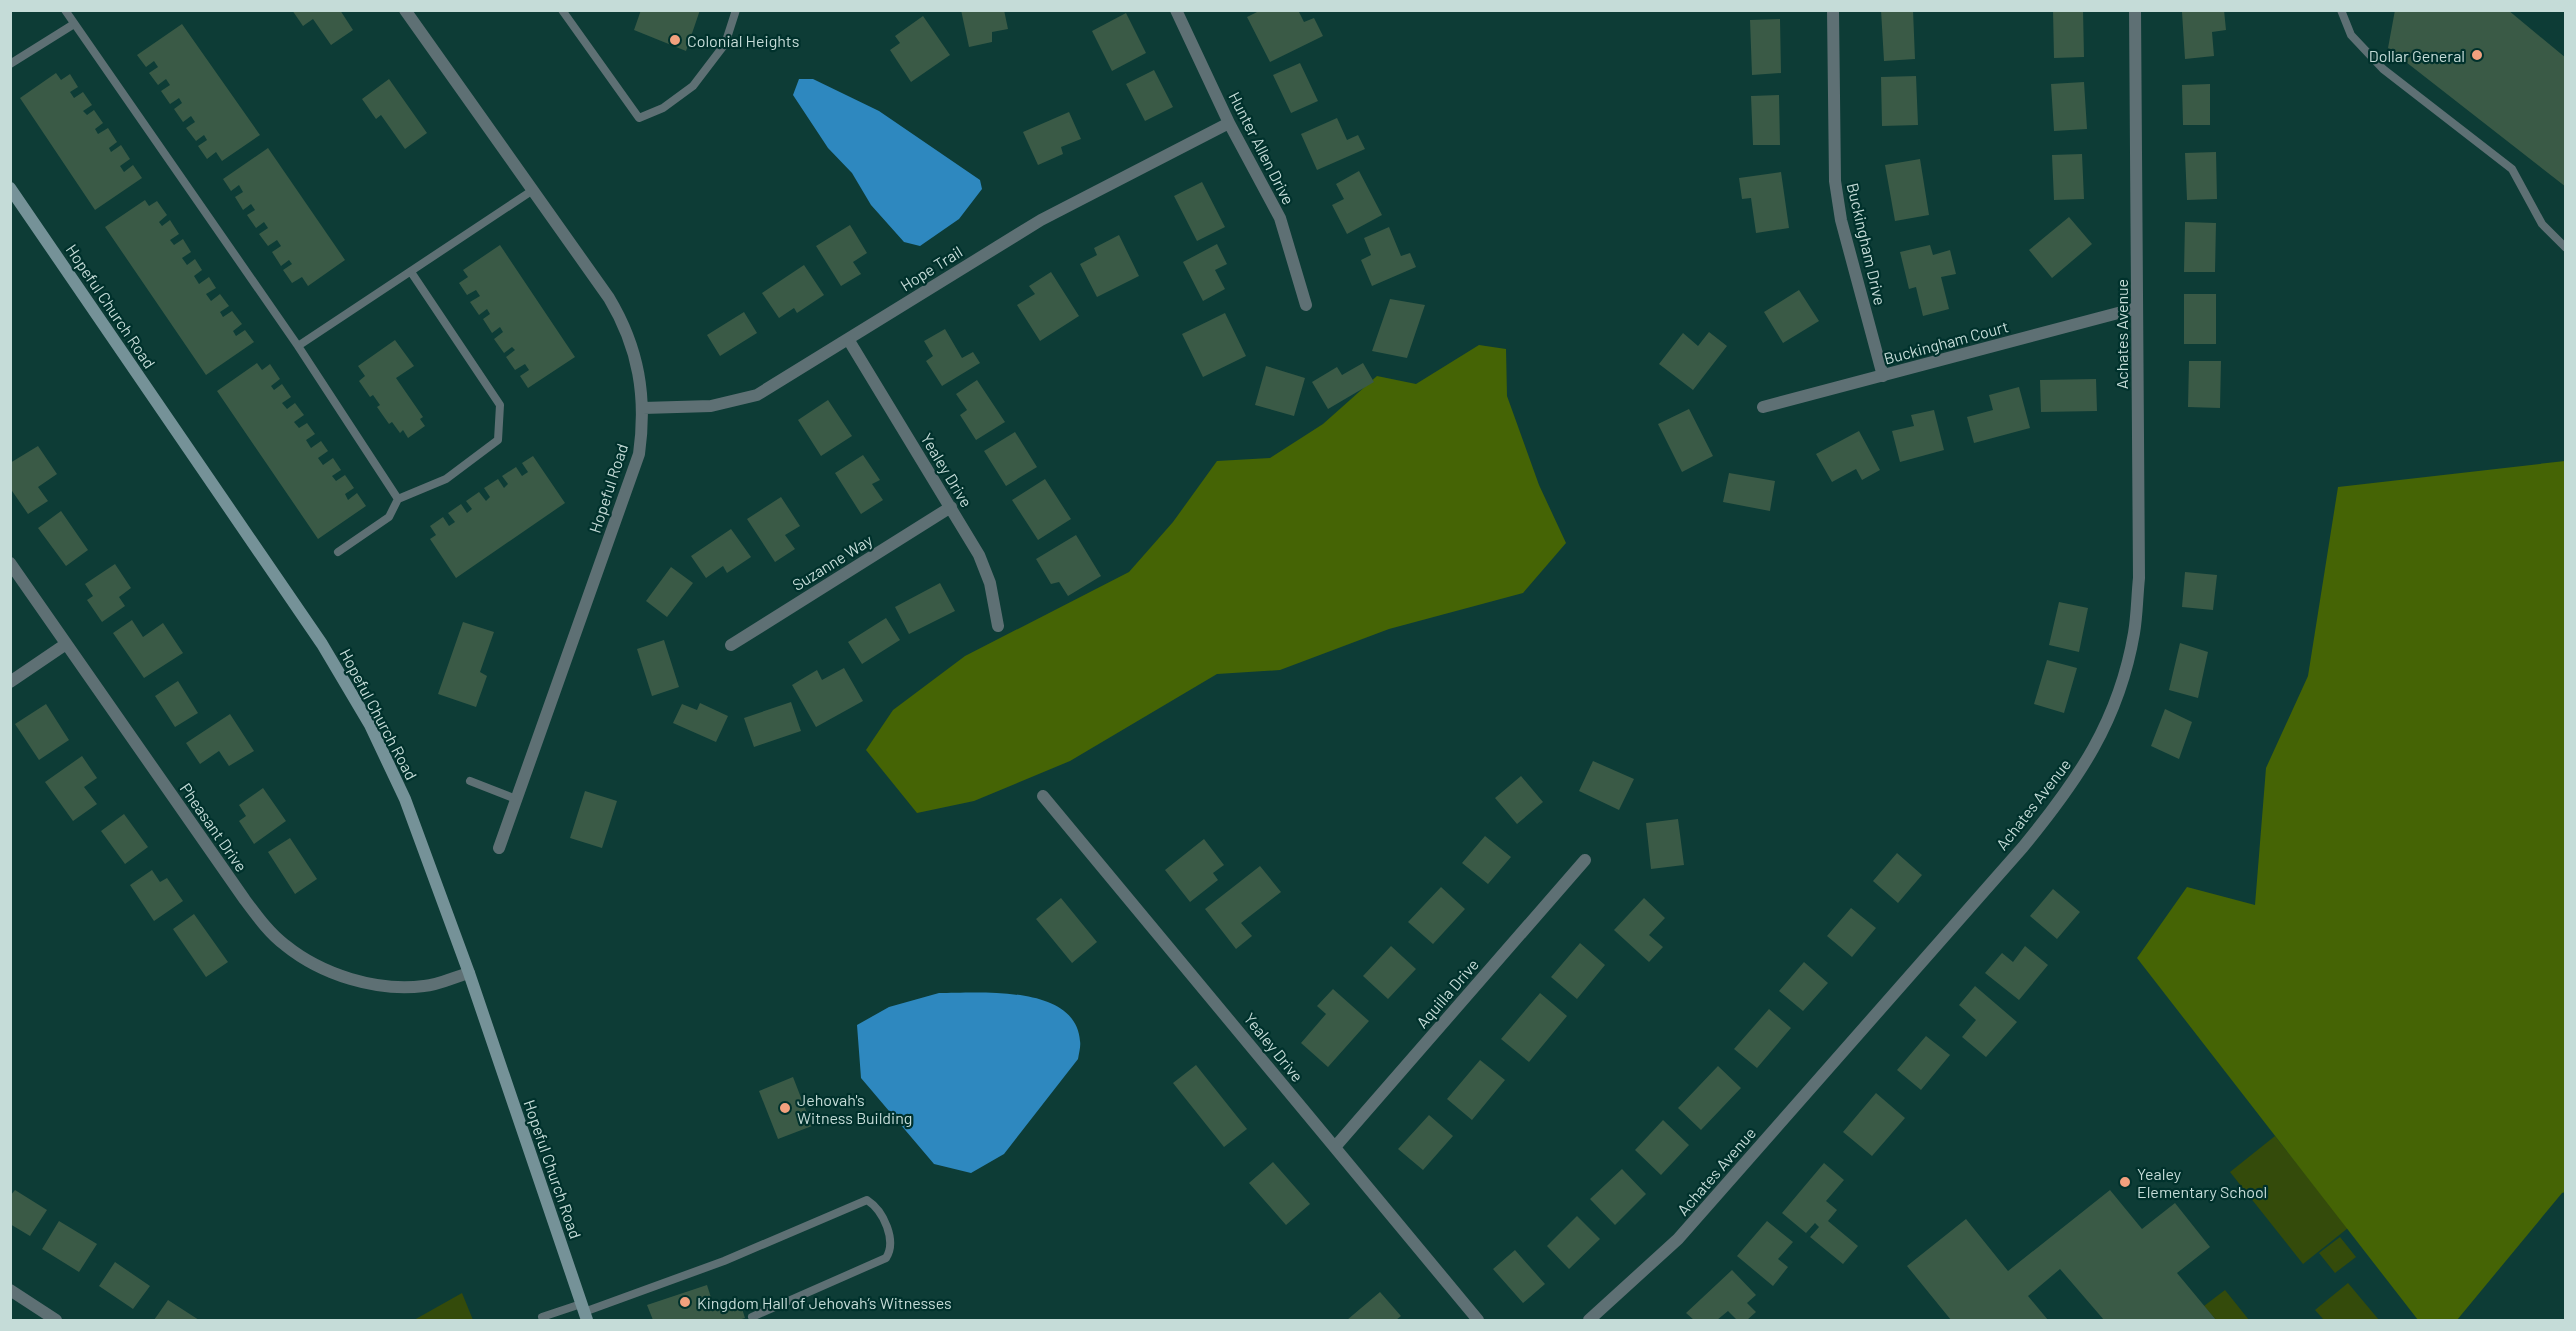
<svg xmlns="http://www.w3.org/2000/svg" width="2576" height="1331" font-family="Barlow,sans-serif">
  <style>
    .green { fill: #344b0b }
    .forest { fill: #456405 }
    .water { fill: #2e88bf }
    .building { fill: #3a5a46 }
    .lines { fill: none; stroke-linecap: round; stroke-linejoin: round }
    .service { stroke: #5e7074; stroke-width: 8 }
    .minor { stroke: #5e7074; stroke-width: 12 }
    .secondary { stroke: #759298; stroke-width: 12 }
    .poi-dot { fill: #f2a17e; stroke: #00312c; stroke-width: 2 }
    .labels { text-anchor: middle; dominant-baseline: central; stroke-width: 4.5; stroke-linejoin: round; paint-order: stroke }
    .poi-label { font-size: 16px; fill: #c5dcd8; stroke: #00312c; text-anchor: start }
    .street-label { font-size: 16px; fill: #c5dcd8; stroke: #00312c }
  </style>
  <rect width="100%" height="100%" fill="#0d3c36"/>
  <path class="green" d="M2275,1136L2348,1228L2303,1264L2230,1172Z
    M2340,1237L2356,1257L2335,1273L2319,1253Z
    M2348,1283L2379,1320H2324L2315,1310Z
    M2225,1290L2249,1320H2216L2204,1306Z
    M462,1293L473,1320H414Z"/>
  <path class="forest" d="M1479,345L1506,349L1507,396L1539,485L1566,543L1523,593L1389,629L1280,670L1217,674L1070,761L974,801L917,813L866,750L893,710L965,656L1129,572L1173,522L1217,461L1270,458L1323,424L1377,376L1416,384Z
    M2565,461V1192L2562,1193L2457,1320H2418L2137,958L2187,887L2255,905L2266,768L2308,676L2338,487Z"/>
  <path class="water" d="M799,79H813L879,111L980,180L982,189L959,219L920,246L904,242L871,205L852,173L828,148L793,95Z
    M939,993C979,993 1076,984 1080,1041C1081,1046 1079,1053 1078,1059L1004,1154L971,1173L934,1164L861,1078L857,1025L889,1007Z"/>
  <path class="building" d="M292,10H340L353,30L331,45L313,19L303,26Z
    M641,10H700L686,51L634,30Z
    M961,10H1004L1008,29L992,32V42L969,47Z
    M1261,10H1298L1304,22L1314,18L1323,36L1270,62L1247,17Z
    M1881,10H1913L1915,59L1884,61Z
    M2053,10H2083L2084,57L2054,58Z
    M2224,10L2226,30L2212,32L2214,56L2185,59L2182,12Z
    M2395,10H2508L2566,58V187L2388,48Z
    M1126,13L1146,53L1112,71L1092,31Z
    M923,16L950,55L911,82L890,50L900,43L895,36Z
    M1780,19L1781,73L1752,75L1750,20Z
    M182,24L260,135L222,161L216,152L207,159L198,146L207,140L204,135L196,141L186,128L195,122L191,116L183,122L174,109L182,103L179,98L170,104L161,91L170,85L166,79L158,85L149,73L158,67L154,61L146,67L137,55Z
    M1300,63L1318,101L1291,113L1273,75Z
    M1154,70L1173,107L1145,121L1126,84Z
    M56,73L61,80L70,74L78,87L70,92L74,98L83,92L92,105L83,111L87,115L94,110L103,123L95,129L98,134L108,128L117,142L109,148L111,152L121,145L130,159L120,166L124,172L133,165L142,178L95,210L20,98Z
    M1916,76L1918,125L1882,126L1881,77Z
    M389,79L427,133L405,149L381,115L376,119L362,99Z
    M2084,82L2087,129L2054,131L2051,84Z
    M2210,84V125H2183L2182,85Z
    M1779,95L1780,145H1753L1751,96Z
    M1069,112L1081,139L1061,147L1063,154L1038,165L1023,132Z
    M1337,118L1347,140L1358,135L1365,149L1317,170L1301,134Z
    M268,148L345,260L308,286L302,277L292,283L283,270L292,264L289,260L281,266L272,252L281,246L277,240L268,246L259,234L268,228L264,222L256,228L247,215L255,210L251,204L243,210L235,197L243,192L239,185L231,191L223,179Z
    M2216,152L2217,199L2187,200L2185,153Z
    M2082,154L2084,199L2054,200L2052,155Z
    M1920,159L1929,215L1895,221L1885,165Z
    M1359,171L1382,215L1347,234L1332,205L1344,199L1336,184Z
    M1781,172L1789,228L1756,233L1751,198L1742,199L1739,178Z
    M1202,182L1225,227L1197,241L1174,196Z
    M145,200L149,206L157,201L167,215L159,222L162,226L170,220L179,234L170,240L174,245L183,239L191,252L182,258L187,265L195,259L202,270L194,276L199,284L209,277L216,288L206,294L211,301L220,294L229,306L220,312L223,317L232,311L242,324L233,331L236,336L245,330L254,342L206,375L105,227Z
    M2069,217L2092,244L2052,278L2029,250Z
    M2185,222L2216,223L2215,272H2184Z
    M850,225L867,253L853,262L861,274L841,286L816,246Z
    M1389,227L1401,256L1410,253L1416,267L1372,286L1361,260L1371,255L1364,238Z
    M1119,235L1139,276L1097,297L1080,264L1097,255L1094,248Z
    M1217,244L1227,264L1215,270L1225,289L1203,301L1183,262Z
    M500,245L575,357L528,388L520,376L529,370L525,364L515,370L506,357L515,350L512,347L504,353L494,339L503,332L500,327L492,333L483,319L490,314L487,309L479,315L470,302L480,296L476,290L467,295L459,283L468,277L463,270Z
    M1930,245L1933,255L1950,250L1956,274L1941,277L1949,309L1923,316L1916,287L1909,289L1900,252Z
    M804,265L824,295L797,313L794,308L779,318L762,293Z
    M1051,272L1079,316L1040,341L1017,305L1035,294L1029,286Z
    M1799,290L1819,321L1783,343L1764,312Z
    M2184,294H2216V344H2184Z
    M1390,299L1425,305L1407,358L1372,351Z
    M744,312L757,333L720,356L707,335Z
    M1225,313L1246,356L1203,377L1182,334Z
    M945,329L962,358L973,352L980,363L942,386L926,361L933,356L924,341Z
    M1709,332L1727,346L1693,390L1659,364L1683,333L1698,346Z
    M395,340L414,366L396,378L423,417L420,419L425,426L408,438L403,430L400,433L392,422L389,424L377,407L380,405L373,395L370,397L359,381L365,376L358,366Z
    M2189,361H2221L2220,408L2188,407Z
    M257,363L262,370L270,364L280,379L271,386L274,390L282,384L291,397L282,403L287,409L295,403L304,415L294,422L299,428L307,423L315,434L306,440L311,448L321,441L328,451L318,458L323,465L333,458L341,470L332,476L336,481L345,475L354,488L345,494L348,500L357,493L366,506L318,539L217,391Z
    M1363,363L1374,382L1328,409L1312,382L1337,367L1342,375Z
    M1266,366L1305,378L1294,416L1255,405Z
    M2096,379L2097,411L2041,412L2040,380Z
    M977,380L1005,422L976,440L960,415L967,410L956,394Z
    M2019,387L2030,428L1974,443L1967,417L1993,410L1989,395Z
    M828,400L852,436L821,456L798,420Z
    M1689,409L1713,456L1682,472L1658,424Z
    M1934,410L1944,450L1900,462L1892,431L1914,426L1911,415Z
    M1859,431L1880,470L1862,480L1856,469L1832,482L1816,454Z
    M1015,432L1037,467L1006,486L984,451Z
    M38,446L57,474L38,487L48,501L28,514L10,488V463Z
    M863,455L880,480L872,484L883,500L861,514L835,473Z
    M533,456L565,503L456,578L430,539L436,535L430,526L443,517L449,526L455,522L448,513L461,504L467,513L472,509L466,501L479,492L486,501L490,497L484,488L498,479L504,488L508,484L502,476L516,467L522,476L528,472L522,463Z
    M1729,473L1775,481L1770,511L1723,502Z
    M1045,479L1071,519L1038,540L1012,500Z
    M781,497L800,526L785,535L795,549L775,562L747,519Z
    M61,511L88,550L66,566L38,528Z
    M731,529L751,557L727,573L723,566L706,578L691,556Z
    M1076,535L1101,576L1068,596L1059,582L1051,584L1036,559Z
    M115,564L131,588L119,597L125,606L102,622L87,600L93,596L85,584Z
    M671,567L693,583L667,617L646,601Z
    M2185,572L2217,575L2213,610L2182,607Z
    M940,583L955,611L909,634L895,607Z
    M2059,602L2088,608L2079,652L2049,645Z
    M886,618L900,640L862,664L848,642Z
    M132,620L143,637L163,623L183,653L144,678L113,633Z
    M463,622L494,632L480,672L487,676L476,707L438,694Z
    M664,640L679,687L652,696L637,649Z
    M2180,643L2208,652L2198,698L2169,690Z
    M2047,660L2077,668L2064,713L2034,704Z
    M844,668L863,701L816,727L792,685L817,670L822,680Z
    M178,681L198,713L175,727L155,696Z
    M791,702L801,731L754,747L744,718Z
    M700,703L728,716L716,742L673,723L682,704L697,710Z
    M46,704L69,740L39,760L15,724Z
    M2165,709L2192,722L2179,759L2151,746Z
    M230,714L254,751L229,766L219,751L200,764L186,743Z
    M82,756L97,778L84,787L97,804L73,821L45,782Z
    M1593,761L1634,779L1619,810L1579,791Z
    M1521,776L1543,802L1517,824L1495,798Z
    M263,788L286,821L254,844L239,821L246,816L239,805Z
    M585,791L617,801L602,848L570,838Z
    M124,814L148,847L125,864L101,831Z
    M1678,819L1684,865L1651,869L1646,823Z
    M1485,836L1511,857L1488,884L1462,863Z
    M290,838L317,879L295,894L268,852Z
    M1204,839L1224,865L1213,873L1218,880L1190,902L1165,870Z
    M1897,853L1922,875L1898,903L1873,881Z
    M1260,866L1281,892L1241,923L1252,936L1236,949L1205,909Z
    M152,870L160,882L167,878L183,901L154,921L130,885Z
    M1441,887L1465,909L1433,944L1408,922Z
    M2053,889L2080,912L2057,939L2030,916Z
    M1061,898L1097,942L1072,963L1036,919Z
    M1644,898L1665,918L1649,935L1663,947L1649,962L1614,930Z
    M1851,908L1876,928L1852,957L1827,936Z
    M194,914L228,962L206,977L173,929Z
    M1580,943L1605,965L1577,999L1551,977Z
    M1391,946L1416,969L1388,999L1363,976Z
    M2025,946L2048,965L2019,1000L1985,973L2002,953L2013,962Z
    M1804,962L1828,983L1803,1011L1779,991Z
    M1975,986L2017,1022L1986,1057L1962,1037L1976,1020L1959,1005Z
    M1333,989L1369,1021L1328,1067L1301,1043L1326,1014L1317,1006Z
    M1540,993L1567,1016L1529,1062L1501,1039Z
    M1769,1009L1791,1028L1757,1068L1734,1049Z
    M1926,1036L1950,1055L1921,1090L1897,1070Z
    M1480,1060L1505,1080L1472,1120L1447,1099Z
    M1196,1065L1247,1129L1224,1147L1173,1083Z
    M1718,1066L1741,1088L1701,1130L1678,1108Z
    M793,1077L812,1126L778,1139L759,1091Z
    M1876,1093L1905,1118L1872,1156L1843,1132Z
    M1429,1115L1453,1136L1423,1170L1398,1149Z
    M1663,1120L1689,1145L1661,1175L1635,1150Z
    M1273,1162L1310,1204L1286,1225L1249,1183Z
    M1824,1163L1844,1180L1826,1201L1837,1210L1828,1221L1858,1246L1843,1264L1810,1237L1819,1227L1815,1223L1806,1233L1782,1213Z
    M1622,1169L1646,1194L1615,1225L1590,1199Z
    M15,1190L47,1210L30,1236L10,1224V1196Z
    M2110,1190L2142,1229L2175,1203L2210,1247L2177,1273L2216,1320H2104L2060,1269L2028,1296L2048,1320H1951L1907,1266L1966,1219L2008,1271Z
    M1577,1216L1600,1239L1569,1269L1547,1246Z
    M59,1221L97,1244L79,1272L42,1249Z
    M1767,1221L1793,1242L1778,1259L1788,1267L1773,1286L1737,1256Z
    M1515,1250L1545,1284L1523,1303L1493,1269Z
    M115,1262L150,1286L133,1309L99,1286Z
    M1732,1270L1756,1295L1747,1303L1756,1312L1747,1320H1737L1728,1311L1717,1320H1694L1686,1313Z
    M707,1285L714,1307L739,1299L745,1318L738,1320H653L647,1305Z
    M1380,1292L1401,1316L1396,1320H1347Z
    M168,1300L199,1320H154Z"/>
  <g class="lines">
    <path class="service" d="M65,10L298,346
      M562,10L639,118L663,108L693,86L725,44L736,10
      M2341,10L2351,35L2383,69L2512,169L2542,224L2566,248
      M10,64L74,24
      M411,272L500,405L498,440L446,479L398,499L298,346L533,190
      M338,552L389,517L398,499
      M470,781L516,799
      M584,1312L724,1261L867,1200C884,1211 897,1241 886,1258L752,1317
      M543,1320L542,1317L581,1304"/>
    <path class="minor" d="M405,10L609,298C639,348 647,397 639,454L499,848
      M1176,10L1229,123L1280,218L1306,305
      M1833,10L1835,181L1841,220L1883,376
      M848,339L979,555L990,583L998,626
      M1763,407L2137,308
      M643,408L711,406L757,395L1041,220L1229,123
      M10,563L245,900C257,916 269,933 285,945C322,975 377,992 424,986C439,985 454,977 469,973
      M731,645L951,507
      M10,682L66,644
      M1043,796L1478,1320
      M1335,1147L1585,860
      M10,1290L56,1320
      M1589,1320L1678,1239L2023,847C2078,780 2119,721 2134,633C2137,616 2137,597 2139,578L2135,10"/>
    <path class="secondary" d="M10,188L322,644L370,725L405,799L469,973L587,1320"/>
  </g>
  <g class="poi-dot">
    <circle cx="675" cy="40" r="6"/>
    <circle cx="2477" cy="55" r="6"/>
    <circle cx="785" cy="1108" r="6"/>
    <circle cx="2125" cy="1182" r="6"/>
    <circle cx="685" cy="1302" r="6"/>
  </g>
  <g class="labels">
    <g class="poi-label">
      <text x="687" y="40">Colonial Heights</text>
      <text x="2465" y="55" text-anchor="end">Dollar General</text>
      <text x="797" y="1099">Jehovah's<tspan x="797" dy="18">Witness Building</tspan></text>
      <text x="2137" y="1173">Yealey<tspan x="2137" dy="18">Elementary School</tspan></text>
      <text x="697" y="1302">Kingdom Hall of Jehovah’s Witnesses</text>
    </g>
    <g class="street-label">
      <text transform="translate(1262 148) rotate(63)">Hunter Allen Drive</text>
      <text transform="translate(1867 244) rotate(77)">Buckingham Drive</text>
      <text transform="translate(931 268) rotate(-32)">Hope Trail</text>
      <text transform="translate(111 306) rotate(56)">Hopeful Church Road</text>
      <text transform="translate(2121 334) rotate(-90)">Achates Avenue</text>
      <text transform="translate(1946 342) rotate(-15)">Buckingham Court</text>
      <text transform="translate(947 470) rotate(59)">Yealey Drive</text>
      <text transform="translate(608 488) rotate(-72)">Hopeful Road</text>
      <text transform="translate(832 562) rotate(-32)">Suzanne Way</text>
      <text transform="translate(379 714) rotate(62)">Hopeful Church Road</text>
      <text transform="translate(2033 804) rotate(-52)">Achates Avenue</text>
      <text transform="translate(214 827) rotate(55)">Pheasant Drive</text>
      <text transform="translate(1447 993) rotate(-49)">Aquilla Drive</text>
      <text transform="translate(1274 1047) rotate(51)">Yealey Drive</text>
      <text transform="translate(553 1169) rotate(71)">Hopeful Church Road</text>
      <text transform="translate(1716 1171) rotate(-49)">Achates Avenue</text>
    </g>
  </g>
  <rect width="2576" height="1331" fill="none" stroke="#c5dcd8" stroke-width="24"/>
</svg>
